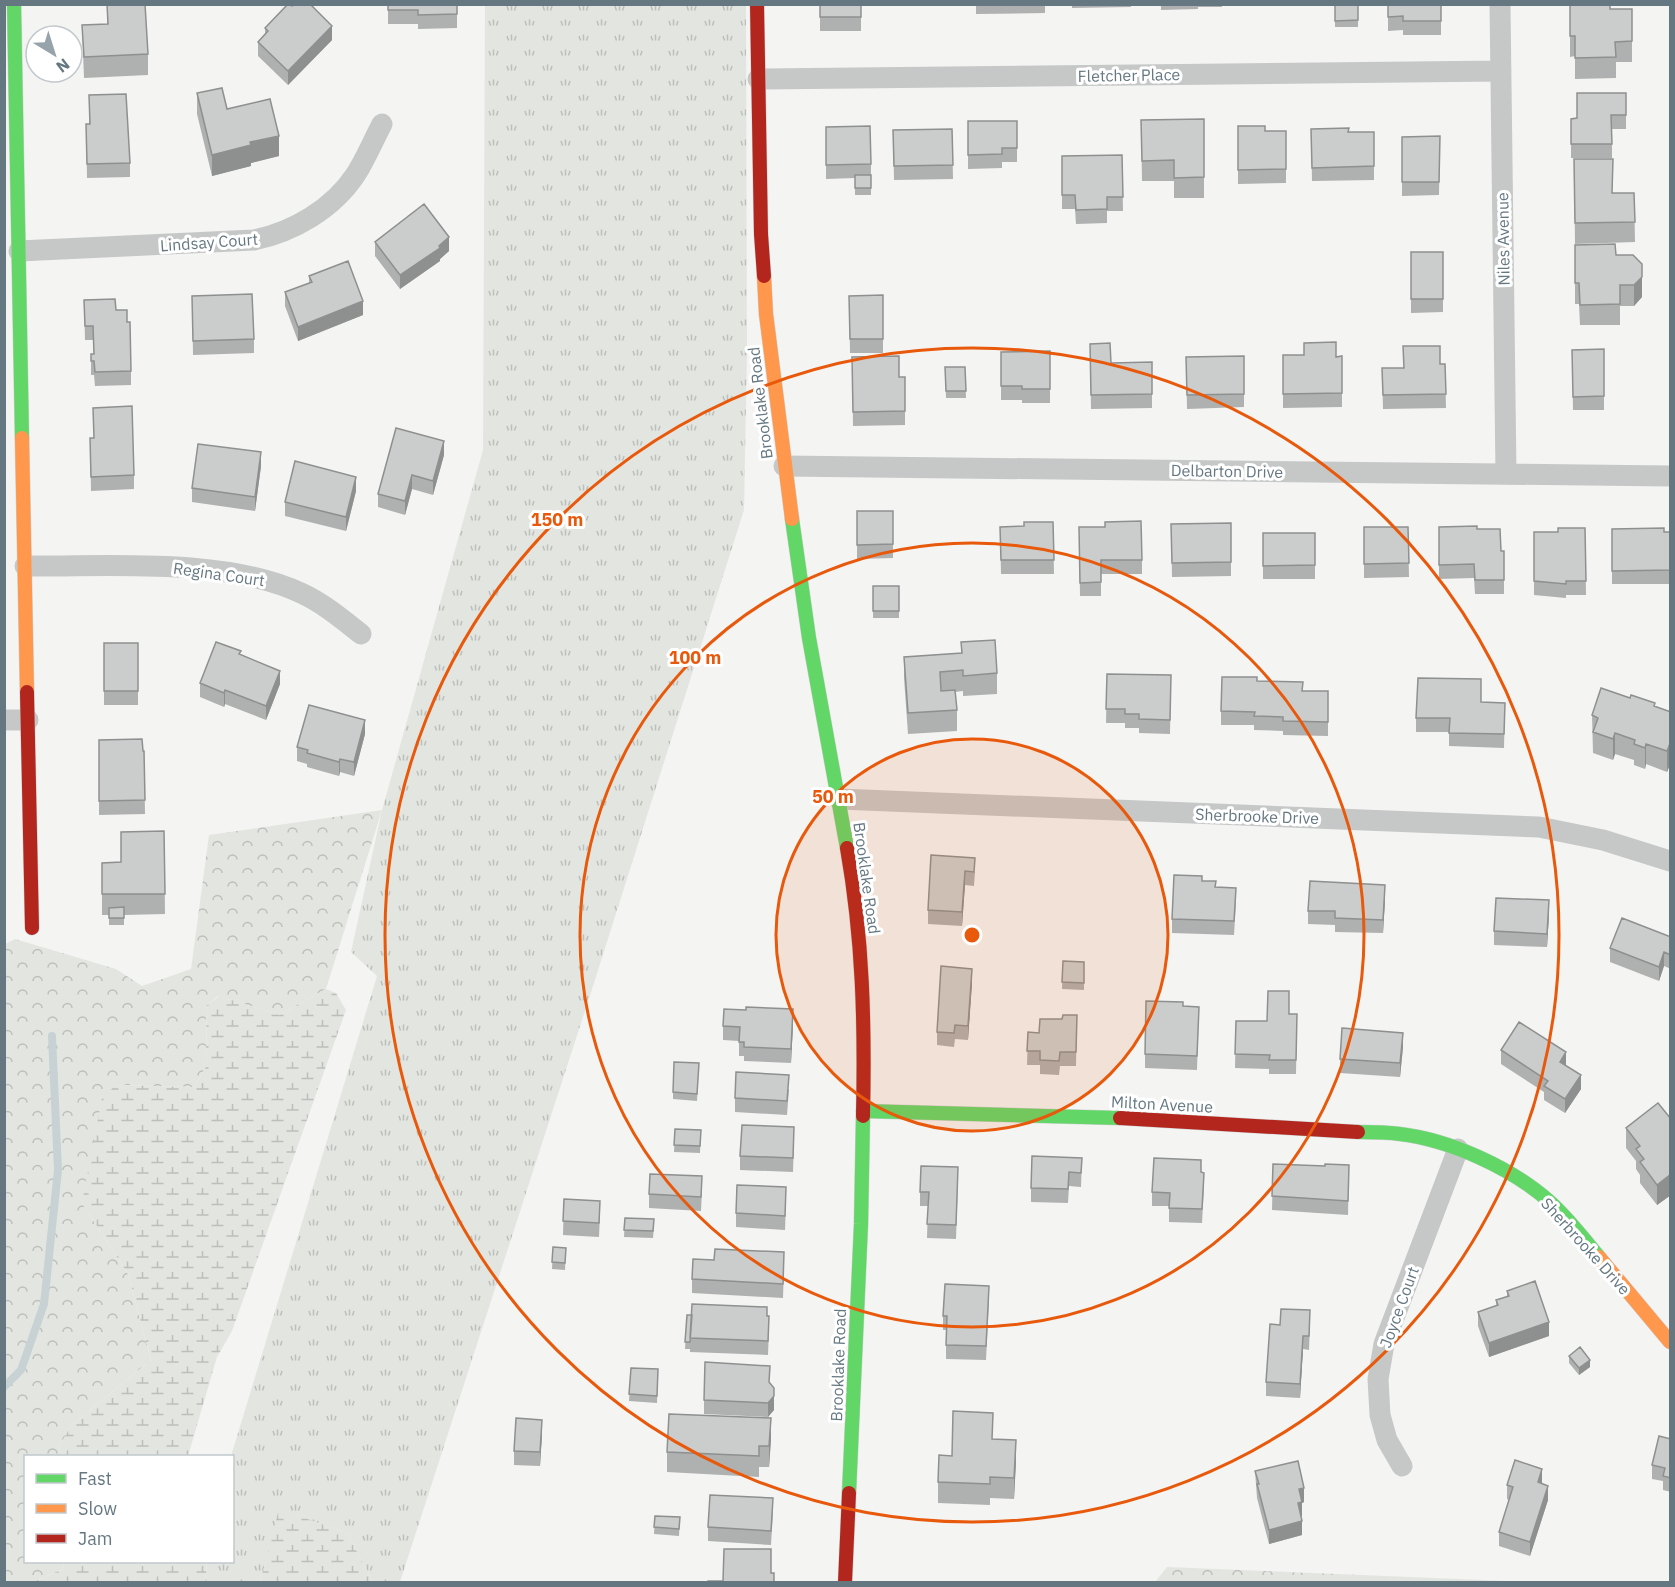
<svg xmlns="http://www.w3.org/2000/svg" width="1675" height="1587" font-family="'IBM Plex Sans',sans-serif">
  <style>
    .grass { fill: url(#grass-tufts) }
    .forest { fill: url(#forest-crowns) }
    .wetland { fill: url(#wetland-marsh) }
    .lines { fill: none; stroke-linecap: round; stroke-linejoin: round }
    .stream { stroke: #c8d2d4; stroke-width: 8 }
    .fast-casing { stroke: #d0d2d2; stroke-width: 15 }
    .slow-casing { stroke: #d0d2d2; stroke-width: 15 }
    .jam-casing { stroke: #d0d2d2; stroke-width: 15 }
    .street { stroke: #c6c8c8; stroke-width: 21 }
    .fast { stroke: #63d668; stroke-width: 14 }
    .slow { stroke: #ff974d; stroke-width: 14 }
    .jam { stroke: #b3261e; stroke-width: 14 }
    .wall { fill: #afb0b0 }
    .shaded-wall { fill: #8e9090 }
    .building { fill: #cbcdcd; stroke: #8e9090; stroke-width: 1.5 }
    .ring { fill: none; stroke: #e8590c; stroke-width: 3 }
    .labels { text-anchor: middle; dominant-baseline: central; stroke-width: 6; stroke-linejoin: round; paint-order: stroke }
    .street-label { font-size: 16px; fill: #657882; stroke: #fff }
    .centre { fill: #e8590c; stroke: #fff; stroke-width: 3 }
    .ring-label { font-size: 18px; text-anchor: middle; font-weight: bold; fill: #e8590c; stroke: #fff; stroke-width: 6; stroke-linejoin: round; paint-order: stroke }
  </style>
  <defs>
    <pattern id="grass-tufts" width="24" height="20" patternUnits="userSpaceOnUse" patternTransform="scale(1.5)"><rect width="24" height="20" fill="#e3e6e0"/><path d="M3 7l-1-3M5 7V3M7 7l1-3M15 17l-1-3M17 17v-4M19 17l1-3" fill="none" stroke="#bcbfbb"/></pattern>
    <pattern id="forest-crowns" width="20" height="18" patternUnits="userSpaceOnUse" patternTransform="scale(1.5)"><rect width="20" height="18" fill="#e3e6e0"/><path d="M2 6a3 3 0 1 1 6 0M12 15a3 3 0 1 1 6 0" fill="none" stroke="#bcbfbb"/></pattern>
    <pattern id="wetland-marsh" width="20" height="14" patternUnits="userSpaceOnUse" patternTransform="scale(1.5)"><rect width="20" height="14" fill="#e3e6e0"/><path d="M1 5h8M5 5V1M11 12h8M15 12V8" fill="none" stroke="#bcbfbb"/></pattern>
  </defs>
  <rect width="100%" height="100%" fill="#f4f4f3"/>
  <path class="grass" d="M485,5H746L747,352L744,510L593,986L400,1582H373L347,1533L280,1510L260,1582H205L207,1562H232V1456H231L377,976L351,952L382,810L483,450Z"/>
  <path class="forest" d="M382,810L326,989L279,1015L218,996L206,1006L207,1065L194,1087L116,1085L82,1203L128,1274L151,1360L71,1426L59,1447L62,1456H26V1562H64L63,1569L33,1582H5V944L15,939L116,969L142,986L191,969L209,835Z
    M1167,1567L1531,1582H1155Z"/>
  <path class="wetland" d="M326,989L336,993L346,1010L232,1331L217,1357L188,1456H62L59,1447L71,1426L151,1360L128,1274L82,1203L102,1098L116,1085L194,1087L207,1065L206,1006L219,996L279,1015Z
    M279,1509L347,1533L373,1582H260Z
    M64,1562H207L205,1582H33L63,1569Z"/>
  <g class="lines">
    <path class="stream" d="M4,1387L21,1370L44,1304L58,1170L52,1036"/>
    <g class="fast-casing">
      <path id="fast" d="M14,4L22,438
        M792,519L809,638L847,848
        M863,1111L1120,1118
        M1358,1132C1372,1132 1386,1132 1400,1134C1450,1140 1512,1168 1550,1202C1568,1218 1583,1238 1599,1257
        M849,1493L861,1224L863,1116"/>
    </g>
    <g class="slow-casing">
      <path id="slow" d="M764,276L766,314L792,519
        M22,438L27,692
        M1599,1257L1670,1342"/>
    </g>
    <g class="jam-casing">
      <path id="jam" d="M757,4L761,234L764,276
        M27,692L32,928
        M847,848C863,939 865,1025 863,1116
        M1120,1118L1358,1132
        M845,1582L849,1493"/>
    </g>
    <path class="street" d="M1500,4L1506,474
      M758,79L1501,71
      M19,251L254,240C293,232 333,209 356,174C366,158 373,141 382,124
      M784,466L1670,476
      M25,566C109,567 224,557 301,593C323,603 342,619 361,634
      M4,720H28
      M839,799L1539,827L1603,840L1670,861
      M1402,1466L1387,1440L1380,1415L1378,1379L1384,1344L1458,1149"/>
    <use href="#fast" class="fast"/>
    <use href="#slow" class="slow"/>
    <use href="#jam" class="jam"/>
  </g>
  <path class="wall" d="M107,4L148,54V75L84,78L82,25L107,24Z
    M388,4H457V28L418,29V24H388Z
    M820,4L861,17V31H820Z
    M976,4H1045V13L976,14Z
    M1072,4H1131V7L1072,8Z
    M1161,4H1222V7H1198V9L1161,10Z
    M1249,4H1312V5L1249,6Z
    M1335,4H1358V27H1335Z
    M1388,4H1441V35H1403V30L1388,31Z
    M1570,4L1610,9H1632V62H1616V78L1575,79V56L1570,57Z
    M265,28L332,40L288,85L258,56V42L265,34Z
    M197,93L227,109L279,156L251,163V166L212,176L197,114Z
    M1626,93V129H1612V158H1571V119L1577,118Z
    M89,95L130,163V177L87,178L86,124H89Z
    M1204,119V198H1174V181H1142L1141,120Z
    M968,121H1017V162H1002V168L968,169Z
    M1238,126L1265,131H1286V183L1238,184Z
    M826,127L871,164V195H855V178L826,179Z
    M952,129L953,179L894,180L893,130Z
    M1311,129L1349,132H1374V180L1312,181Z
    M1440,136L1439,195L1402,196V137Z
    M1122,155L1123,211H1107V223L1076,224L1075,209H1062V156Z
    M1574,159L1613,193H1634L1635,242L1575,244Z
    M375,242L449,251L440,259V261L400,289L375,256Z
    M1575,245L1616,255L1642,297L1634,306H1620V325H1580L1579,304H1575Z
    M1411,252H1443V312L1411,313Z
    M309,276L363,315L298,341L285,306V292L309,283Z
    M192,296L254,339V353L193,355Z
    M849,296L883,339V353H850Z
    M84,300L116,310L127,322L131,371V385L95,386L94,375H91V354H94L93,340H85Z
    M1090,344L1111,363L1152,362V408L1091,409Z
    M1604,349V410H1573L1572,350Z
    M1050,351V403H1022V400H1001V352Z
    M1283,355L1342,356V407L1283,408Z
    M852,357L899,377H905V425L853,426Z
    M1186,357L1244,394V407L1187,409Z
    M1445,364L1446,408L1383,409L1382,368H1404Z
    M945,367H965L966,398H946Z
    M90,438L134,475V489L91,491Z
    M444,455L433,495L412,489L405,515L378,507V494Z
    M261,466L255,511L192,502V488Z
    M356,491L346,531L285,516V502Z
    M857,511H893V558L857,559Z
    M1053,522L1054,574H1001L1000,527L1024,526Z
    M1231,523V576L1172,577L1171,524Z
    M1079,527L1142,560V574H1101V596H1080Z
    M1364,527H1408L1409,577L1364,578Z
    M1439,527L1477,529L1501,551H1504V594H1475L1474,578L1439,579Z
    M1585,528L1586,595H1566V598L1534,595V532H1558Z
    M1612,529L1671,532V584H1612Z
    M1263,533H1315V579H1263Z
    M873,586H899V618H873Z
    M961,642L997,673V694L963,696V691L955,692L957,710V731L908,734L904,678V657L961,653Z
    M104,643H138V705H104Z
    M241,655L280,684L266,720L225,704L224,707L200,697V683Z
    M1107,674L1171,675L1170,734L1139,733V728H1125V723H1106Z
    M1257,681L1303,691H1328V736L1283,735V731L1254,730V725H1221V711Z
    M1481,703H1505L1504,748L1449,746V732H1416V718Z
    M1655,707L1671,712V762L1667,772L1646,764L1645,769L1634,765V760L1615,754L1613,760L1593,753L1592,715Z
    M365,734L354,776L340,772L339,776L307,767V764L297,761V747Z
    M99,740L144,751L145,814L99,815Z
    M164,831L165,914L124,915V925H109V915H102V863L121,862Z
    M931,855L975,872L974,886L965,885L962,926L928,924V910Z
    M1202,881L1216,887L1236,902L1234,935L1172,933V919Z
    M1385,899L1383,933L1335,932V925L1308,924V911Z
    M1549,914L1547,947L1494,945V931Z
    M1670,937L1671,969L1664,966L1659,981L1610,962V948Z
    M1063,961L1084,962V990L1062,989Z
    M972,983L968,1040L955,1039L954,1047L937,1045V1032Z
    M1183,1006L1199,1007L1197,1070L1145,1068V1054Z
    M1289,1014H1297L1296,1074H1269V1069L1235,1068L1236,1021H1267Z
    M1077,1015L1076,1066H1060L1059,1075L1040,1074V1065H1027L1028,1032L1039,1033L1062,1019Z
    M793,1023L791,1063L744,1061V1056H739V1041L723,1040V1026Z
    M1403,1047L1400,1077L1340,1073V1059Z
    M1501,1050L1566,1066L1581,1089L1565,1113L1544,1100V1092L1501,1064Z
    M699,1063L697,1101L673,1099V1092Z
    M789,1089L787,1115L735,1112V1098Z
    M1671,1119V1195L1657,1205L1640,1183V1175L1636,1169V1161L1626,1148V1128Z
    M675,1129L701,1130L700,1153L674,1152Z
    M794,1141L793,1172L740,1170V1156Z
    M1082,1158L1081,1187L1069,1186L1068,1203L1031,1202V1188Z
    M1273,1164L1325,1166L1349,1165L1348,1215L1272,1210Z
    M1201,1172L1204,1186L1202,1223L1169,1222V1206H1152V1192Z
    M958,1181L956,1239L927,1238L928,1206H920V1192Z
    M702,1190L701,1211L649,1208V1194Z
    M564,1199L600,1215L599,1237L563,1235Z
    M786,1201L785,1230L736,1227V1213Z
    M625,1218L654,1226L653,1238L624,1237Z
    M553,1247L566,1248L565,1270L552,1269Z
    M714,1260L784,1266L783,1298L692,1293V1279Z
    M1507,1291L1549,1336L1489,1357L1478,1326V1312L1496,1306V1300L1507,1297Z
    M989,1300L986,1360L946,1359V1330H943V1316Z
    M687,1315L767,1316L769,1329L768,1355L690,1352V1349H685Z
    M1310,1324L1309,1350L1303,1349L1300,1398L1266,1396V1382L1280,1325Z
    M1569,1356L1590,1367L1579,1375L1569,1363Z
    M631,1368L658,1369L657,1403L629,1401Z
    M770,1383L774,1410L768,1417L704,1414V1400Z
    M542,1434L540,1466L514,1465V1451Z
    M771,1439L769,1467H759V1477L667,1472V1452Z
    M993,1439L1016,1461L1014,1499L990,1498V1505L938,1503V1482L952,1456Z
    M1671,1439V1492L1663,1490V1481L1652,1479V1465Z
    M1255,1471L1304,1502L1302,1503V1516H1301L1302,1535L1269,1544L1257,1498Z
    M1542,1484L1548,1500L1530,1556L1499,1546V1532L1509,1500L1507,1499V1485Z
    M773,1512L771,1545L708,1541V1527Z
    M655,1516L680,1517L679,1536L654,1534Z"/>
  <path class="shaded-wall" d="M332,26V40L288,85V71Z
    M279,136V156L251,163V166L212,176V155L250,142Z
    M449,237V251L440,259V261L400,289V275Z
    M1642,277V297L1634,306V285Z
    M363,301V315L298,341V327Z
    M444,441V455L433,495V481Z
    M261,452V466L255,511V497Z
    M412,475V489L405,515V501Z
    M356,477V491L346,531V517Z
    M280,671V684L266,720V706Z
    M225,690V704L224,707V693Z
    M365,720V734L354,776V762Z
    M1615,733V754L1613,760V739Z
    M1671,741V762L1667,772V751Z
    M1646,744V764L1645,769V748Z
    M340,759V772L339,776V762Z
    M965,871V885L962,926V912Z
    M1385,885V899L1383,933V920Z
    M1549,900V914L1547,947V934Z
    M1664,952V966L1659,981V967Z
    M972,969V983L968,1040V1026Z
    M793,1009V1023L791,1063V1049Z
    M1403,1033V1047L1400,1077V1063Z
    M1566,1052V1066L1560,1062Z
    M1581,1075V1089L1565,1113V1099Z
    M1671,1174V1195L1657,1205V1185Z
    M1549,1322V1336L1489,1357V1343Z
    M1303,1336V1349L1300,1398V1384Z
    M1590,1360V1367L1579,1375V1368Z
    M774,1388V1410L768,1417V1403Z
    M771,1418V1439L769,1467V1446Z
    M542,1420V1434L540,1466V1452Z
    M1016,1440V1461L1014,1499V1478Z
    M1542,1469V1483L1538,1496V1482Z
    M1548,1486V1500L1530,1556V1542Z
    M1304,1488V1502L1302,1503V1516L1298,1517L1299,1489Z
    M1302,1521V1535L1269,1544V1530Z"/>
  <path class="building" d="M107,4H145L148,54L84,57L82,25L108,24Z
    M288,4H290L292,6L294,4H310L332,26L288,71L258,42L268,31L265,28Z
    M388,4H457V14L418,15V10H388Z
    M820,4H861V17H820Z
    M1335,4H1358V20L1335,21Z
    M1388,4H1441V21H1403V16L1388,17Z
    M1570,4H1610V9H1632V41L1615,42L1616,57L1575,58V36H1570Z
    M222,88L227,109L270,99L279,136L250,142L251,145L212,155L197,93Z
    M1577,93H1626V115H1611L1612,144H1571V119L1577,118Z
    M126,94L130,163L87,164L86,124H90L89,95Z
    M1204,119V177L1174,178V160L1142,161L1141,120Z
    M968,121H1017V148H1002V154L968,155Z
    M870,126L871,164L826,165V127Z
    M1238,126H1265V131H1286V169L1238,170Z
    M1349,128L1348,132H1374V166L1312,168L1311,129Z
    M952,129L953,165L894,166L893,130Z
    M1440,136L1439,182H1402V137Z
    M1122,155L1123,197H1107V209L1076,210L1075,195H1062V156Z
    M1574,159H1613L1612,193H1634L1635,222L1575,223Z
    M855,175H871V188H855Z
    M424,204L449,237L439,246L440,248L400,275L375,242Z
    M1615,244L1616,255H1633L1642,264V277L1634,285H1620V304L1580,305L1579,283H1575V245Z
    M1411,252H1443V299H1411Z
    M348,261L363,301L298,327L285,292L312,282L309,276Z
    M252,294L254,339L193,341L192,296Z
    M883,295V339H850L849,296Z
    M115,299L116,310H127V322H130L131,371L95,372L94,361H91V354H94L93,326H85L84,300Z
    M1336,342V357L1342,356V393L1283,394V355H1304V343Z
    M1110,343L1111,363L1152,362V394L1091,395L1090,344Z
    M1403,346H1440V364H1445L1446,394L1383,395L1382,368H1404Z
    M1604,349V396L1573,397L1572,350Z
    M1050,351V389H1022V386H1001V352Z
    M899,356V377H905V411L853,412L852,357Z
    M1244,356V394L1187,395L1186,357Z
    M945,367H965L966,391H946Z
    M132,406L134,475L91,477L90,438H94L93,408Z
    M396,428L444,441L433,481L412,475L405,501L378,494Z
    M198,444L261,452L255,497L192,488Z
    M295,461L356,477L346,517L285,502Z
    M857,511H893V544L857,545Z
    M1141,521L1142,560H1101V582L1080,583L1079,527H1105V522Z
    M1024,522H1053L1054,560H1001L1000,527L1024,526Z
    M1231,523V562L1172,563L1171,524Z
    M1477,526V529H1500L1501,551H1504V580H1475L1474,564L1439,565V527Z
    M1364,527H1408L1409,563L1364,564Z
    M1558,528H1585L1586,581H1566V584L1534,581V532H1558Z
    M1664,528V532H1671V570L1612,571V529Z
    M1263,533H1315V565L1263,566Z
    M873,586H899V611H873Z
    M995,640L997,673L963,676V670L940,672L941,691L955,690L957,710L908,713L904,657L962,653L961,642Z
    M216,642L241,651L239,654L280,671L266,706L225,690L224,693L200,683Z
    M104,643H138V691H104Z
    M1107,674L1171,675L1170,720L1139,719V714H1125V709H1106Z
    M1222,677H1257V681L1303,682L1302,691H1328V722L1283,721V717L1254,716L1255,712L1221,711Z
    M1418,678L1481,679V702L1505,703L1504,734L1449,733L1450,718H1416Z
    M1601,688L1630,698L1631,695L1655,703L1654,706L1671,712V741L1667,751L1646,744L1645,748L1634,744L1635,740L1615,733L1613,739L1593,732L1598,718L1592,715Z
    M309,705L365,720L354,762L340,759L339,762L307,753L308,750L297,747Z
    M142,739L143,751H144L145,800L99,801V740Z
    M164,831L165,894H102V863L121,862V832Z
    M931,855L975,858L974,872L965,871L962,912L928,910Z
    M1174,875L1202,876V881H1216L1215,887L1236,888L1234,921L1172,919Z
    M1310,881L1385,885L1383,920L1335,918V911H1308Z
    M1496,898L1549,900L1547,934L1494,931Z
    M124,907V918H109V908Z
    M1622,918L1671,937V955L1664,952L1659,967L1610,948Z
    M1063,961L1084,962V983L1062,982Z
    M941,966L972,969L968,1026L955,1025L954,1033L937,1032Z
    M1268,991H1289V1014H1297L1296,1060H1269L1270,1055L1235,1054L1236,1021H1267Z
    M1146,1001L1183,1002V1006L1199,1007L1197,1056L1145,1054Z
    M746,1007L793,1009L791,1049L744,1047V1042H739L740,1027L723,1026L724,1009L746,1010Z
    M1063,1015H1077L1076,1052H1060L1059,1061L1040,1060V1051H1027L1028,1032L1039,1033L1040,1019H1062Z
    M1519,1022L1566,1052L1560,1062L1581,1075L1565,1099L1544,1086L1548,1081L1501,1050Z
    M1342,1028L1403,1033L1400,1063L1340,1059Z
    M674,1062L699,1063L697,1094L673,1092Z
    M736,1072L789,1075L787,1101L735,1098Z
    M1658,1103L1671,1119V1174L1657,1185L1640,1162L1644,1159L1636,1149L1640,1146L1626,1128Z
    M742,1125L794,1127L793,1158L740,1156Z
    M675,1129L701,1130L700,1146L674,1145Z
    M1032,1156L1082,1158L1081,1173L1069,1172L1068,1189L1031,1188Z
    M1154,1158L1201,1160V1172L1204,1173L1202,1209L1169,1208L1170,1193L1152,1192Z
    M1273,1164L1325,1166V1164L1349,1165L1348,1201L1272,1196Z
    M921,1166L958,1167L956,1225L927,1224L929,1192H920Z
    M650,1174L702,1176L701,1197L649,1194Z
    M737,1185L786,1187L785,1216L736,1213Z
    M564,1199L600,1201L599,1223L563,1221Z
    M625,1218L654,1219L653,1231L624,1230Z
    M553,1247L566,1248L565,1263L552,1262Z
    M715,1249L784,1252L783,1284L692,1279L693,1259L714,1260Z
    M1535,1281L1549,1322L1489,1343L1478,1312L1498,1305L1496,1300L1509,1296L1507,1291Z
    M945,1284L989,1286L986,1346L946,1345L947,1316H943Z
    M692,1304L767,1307V1316H769L768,1341L690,1338Z
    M1281,1309L1310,1310L1309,1336H1303L1300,1384L1266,1382L1270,1324L1280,1325Z
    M687,1315H692L690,1342H685Z
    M1580,1347L1590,1360L1579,1368L1569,1356Z
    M705,1362L770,1366L769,1382L774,1388V1396L768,1403L704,1400Z
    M631,1368L658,1369L657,1396L629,1394Z
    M953,1411L993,1413L992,1439L1016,1440L1014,1478L990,1477V1484L938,1482L939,1455L952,1456Z
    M669,1414L771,1418L769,1446H759V1456L667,1452Z
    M516,1418L542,1420L540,1452L514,1451Z
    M1659,1436L1671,1439V1478L1663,1476L1665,1468L1652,1465Z
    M1515,1460L1542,1469L1538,1482L1548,1486L1530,1542L1499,1532L1513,1487L1507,1485Z
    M1298,1461L1304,1488L1299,1489L1302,1502L1298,1503L1302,1521L1269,1530L1257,1484H1259L1255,1471Z
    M710,1495L773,1498L771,1531L708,1527Z
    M655,1516L680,1517L679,1529L654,1527Z
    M724,1549H771V1573H774V1582H708V1581H723Z"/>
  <circle cx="972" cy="935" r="196" fill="#e8590c" fill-opacity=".12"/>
  <g class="ring">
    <circle cx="972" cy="935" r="196"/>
    <circle cx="972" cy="935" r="392"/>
    <circle cx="972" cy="935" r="587"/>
  </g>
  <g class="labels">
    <g class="street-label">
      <text transform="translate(1129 75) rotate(-1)">Fletcher Place</text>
      <text transform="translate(1503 239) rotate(-91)">Niles Avenue</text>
      <text transform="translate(209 242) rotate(-4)">Lindsay Court</text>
      <text transform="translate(760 403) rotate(-97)">Brooklake Road</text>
      <text transform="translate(1227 471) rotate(1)">Delbarton Drive</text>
      <text transform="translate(219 574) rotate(8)">Regina Court</text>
      <text transform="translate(1257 816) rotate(2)">Sherbrooke Drive</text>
      <text transform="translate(867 878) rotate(82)">Brooklake Road</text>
      <text transform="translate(1162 1104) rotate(3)">Milton Avenue</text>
      <text transform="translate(1586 1246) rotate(48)">Sherbrooke Drive</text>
      <text transform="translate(1399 1307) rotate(-70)">Joyce Court</text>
      <text transform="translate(838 1365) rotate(-88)">Brooklake Road</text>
    </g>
  </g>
  <circle cx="972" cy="935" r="9" class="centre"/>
  <g class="ring-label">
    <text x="557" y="526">150 m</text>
    <text x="695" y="664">100 m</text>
    <text x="833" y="803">50 m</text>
  </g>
  <rect width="1675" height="1587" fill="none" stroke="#657882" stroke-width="12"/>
  <rect x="24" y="1455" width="210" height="108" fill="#ffffff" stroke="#c1c9cd" stroke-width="1.5"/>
  <rect x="36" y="1474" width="30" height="9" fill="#63d668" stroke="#c1c9cd" stroke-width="1.5"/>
  <text x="78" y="1485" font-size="18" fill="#657882">Fast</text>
  <rect x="36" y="1504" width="30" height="9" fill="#ff974d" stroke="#c1c9cd" stroke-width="1.5"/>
  <text x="78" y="1515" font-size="18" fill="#657882">Slow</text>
  <rect x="36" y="1534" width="30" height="9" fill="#b3261e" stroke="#c1c9cd" stroke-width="1.5"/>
  <text x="78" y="1545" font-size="18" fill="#657882">Jam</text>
  <g transform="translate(54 54) rotate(142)"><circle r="28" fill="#ffffff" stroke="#c1c9cd" stroke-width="1.5"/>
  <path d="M0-4.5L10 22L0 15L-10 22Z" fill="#97a3aa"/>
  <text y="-9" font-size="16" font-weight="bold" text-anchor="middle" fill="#657882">N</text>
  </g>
</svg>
